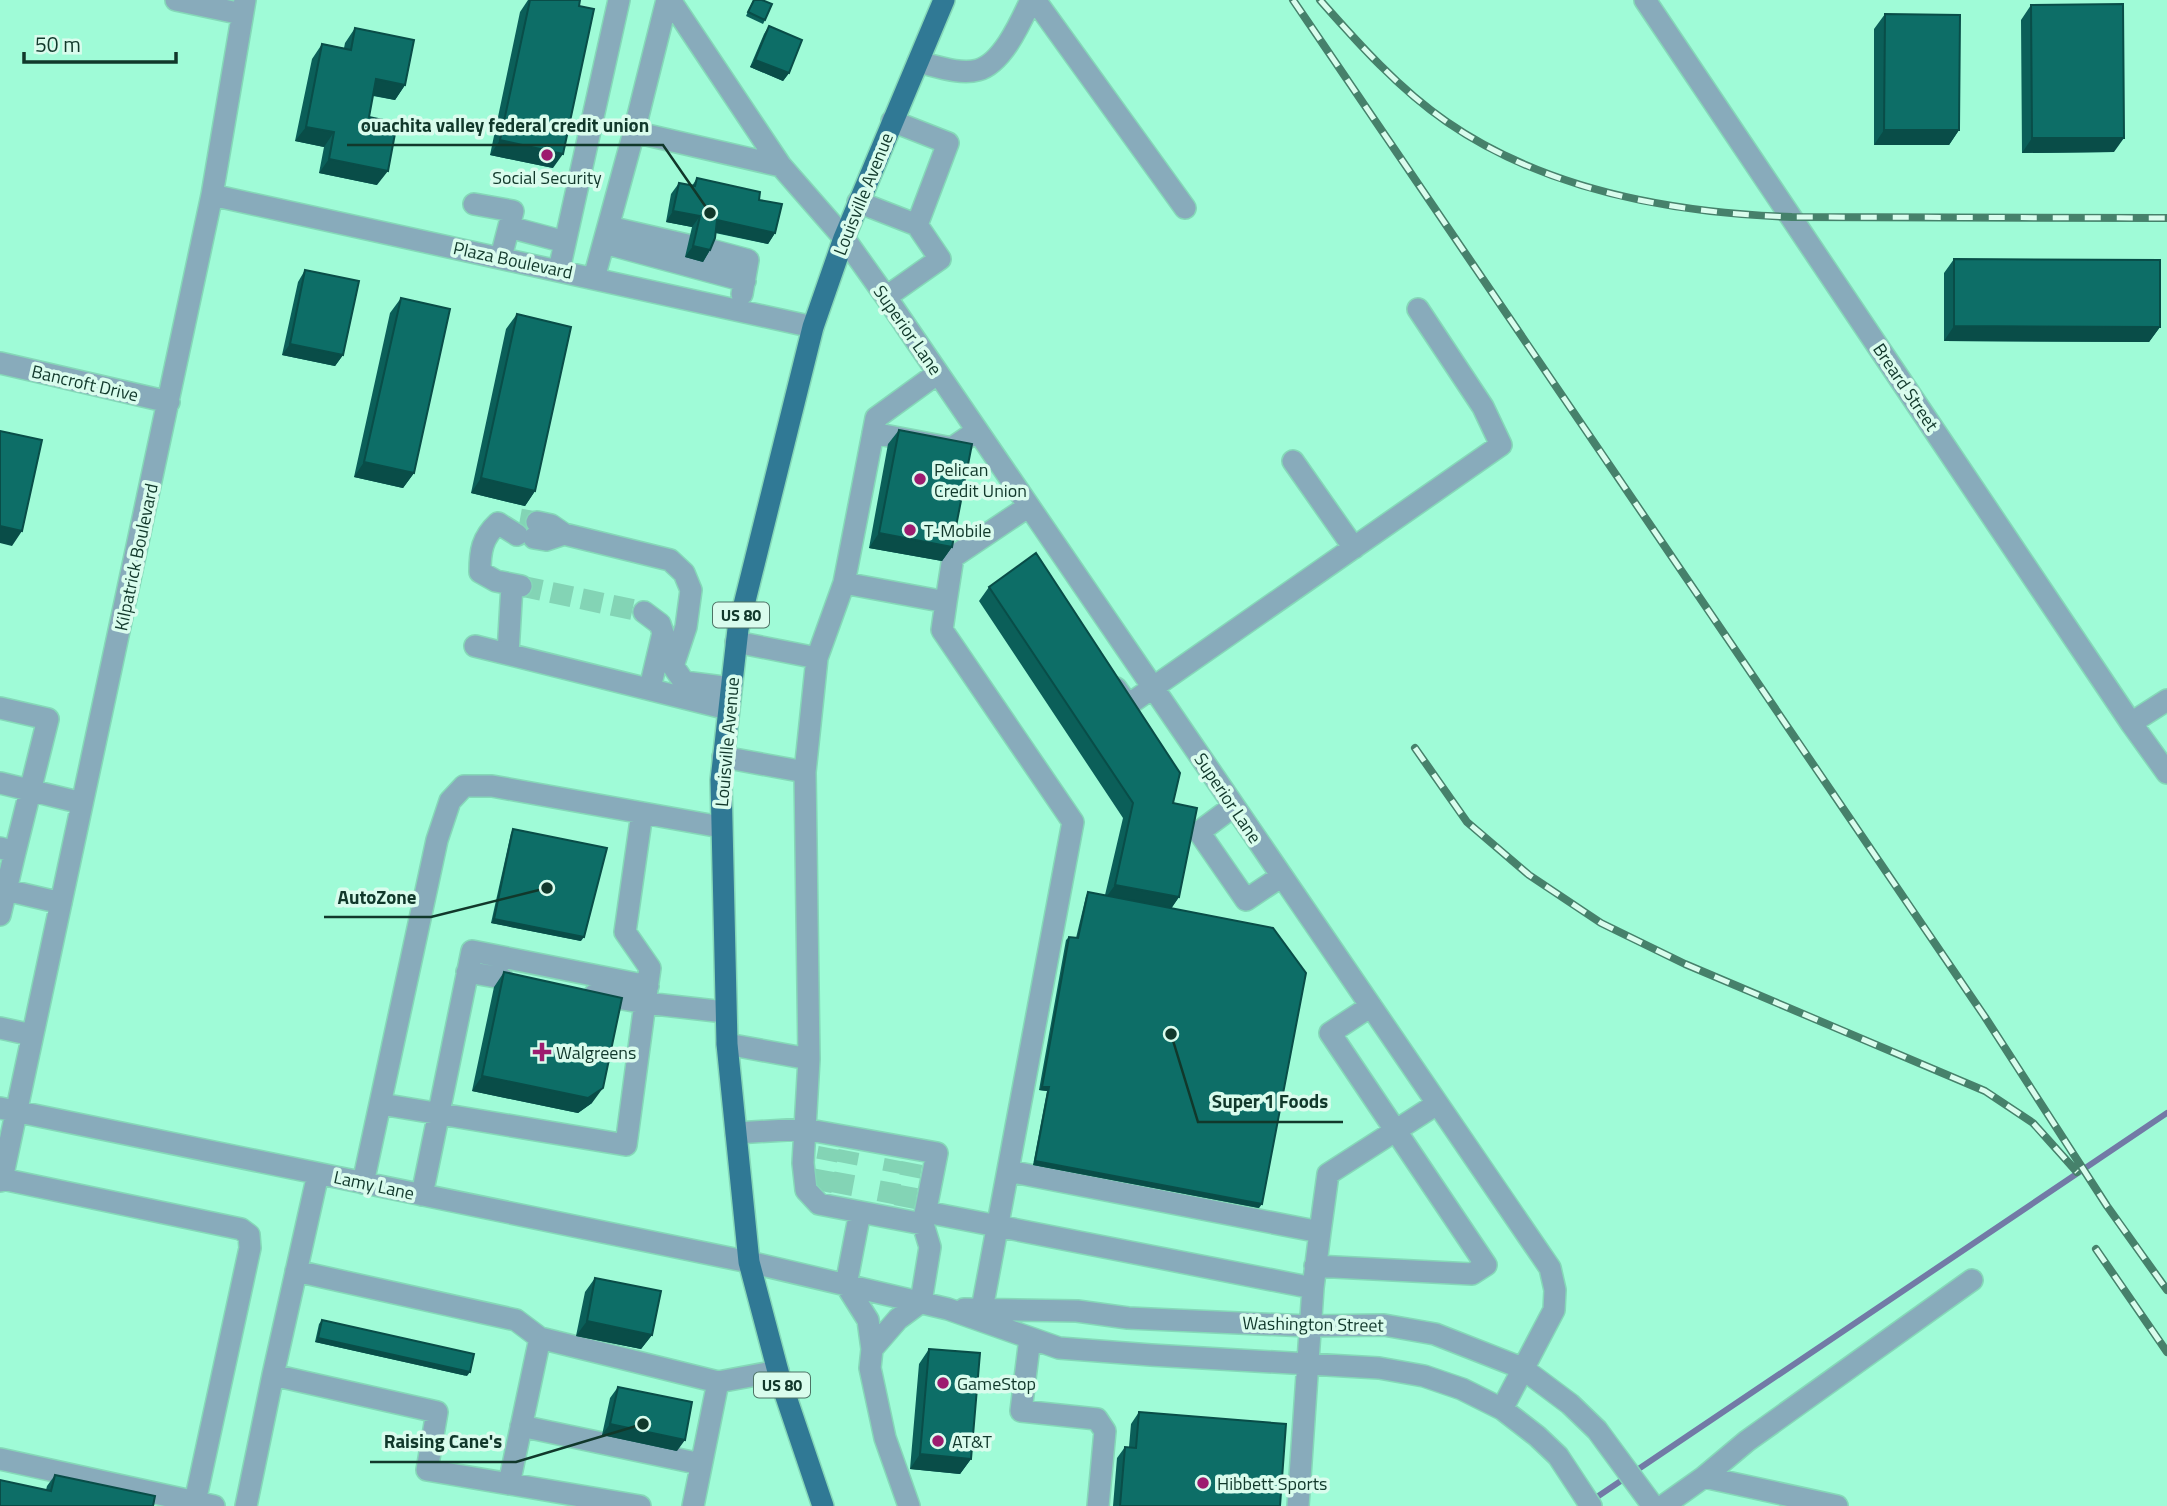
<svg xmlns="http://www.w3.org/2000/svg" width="2167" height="1506" font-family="'Titillium Web',sans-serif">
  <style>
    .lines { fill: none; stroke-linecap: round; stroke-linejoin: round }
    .stream { stroke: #727aa6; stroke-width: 6 }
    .minor-tunnel { stroke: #83d4b5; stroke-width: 21; stroke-dasharray: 21 10; stroke-linecap: butt }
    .minor-casing { stroke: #85d8b8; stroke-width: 24 }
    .major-casing { stroke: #85d8b8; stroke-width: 24 }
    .minor { stroke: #88abbb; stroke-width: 21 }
    .major { stroke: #307995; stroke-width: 21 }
    .rail-casing { stroke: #46816b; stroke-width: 8 }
    .rail { stroke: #d9fced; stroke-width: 5; stroke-dasharray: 16; stroke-linecap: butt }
    .wall { fill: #0b5f59 }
    .shaded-wall { fill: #094d48 }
    .building { fill: #0d6e67; stroke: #094d48; stroke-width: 2 }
    .poi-dot { fill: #9d1c6f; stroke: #d9fced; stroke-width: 2.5 }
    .labels { text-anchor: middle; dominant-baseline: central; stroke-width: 7; stroke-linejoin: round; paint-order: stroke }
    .shield { fill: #d9fced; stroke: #4d7365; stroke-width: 2 }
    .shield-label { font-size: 16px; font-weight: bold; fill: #11382b }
    .poi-label { font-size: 18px; fill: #11382b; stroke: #d9fced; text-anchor: start }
    .street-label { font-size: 18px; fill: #11382b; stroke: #d9fced }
    .leader { fill: none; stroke: #11382b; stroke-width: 2.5 }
    .callout-dot { fill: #11382b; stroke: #d9fced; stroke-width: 2.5 }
    .callout-label { font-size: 19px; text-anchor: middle; font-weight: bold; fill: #11382b; stroke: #d9fced; stroke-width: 7; stroke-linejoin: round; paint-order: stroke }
  </style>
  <rect width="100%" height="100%" fill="#9ffbd7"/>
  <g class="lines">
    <path class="stream" d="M1591,1501L2167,1113"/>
    <path class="minor-tunnel" d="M520,519L537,522
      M521,586L644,612
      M821,1191L829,1148
      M841,1194L849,1151
      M887,1203L895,1160
      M904,1207L912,1163"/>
    <g class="minor-casing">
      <path id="minor" d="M176,0L242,14
        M670,0L781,166L844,238L886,297L1550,1268L1555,1290L1554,1310L1502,1409
        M1035,0L1185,208
        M1645,0L2131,723L2167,773
        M918,62C936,66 960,75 978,70C1003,63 1021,21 1031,0
        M634,132L781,166
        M212,195L813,327
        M858,202L917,225
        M474,204L513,211L501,257
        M509,227L565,242
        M609,227L687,245
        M604,243L745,281
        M707,249L748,260L742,294
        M559,270L619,0
        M594,278L634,132L667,0
        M886,297L940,259L917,225L948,143L892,121
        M0,363L169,402
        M873,433L952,448L977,431
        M1293,461L1354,548
        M537,522L551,525L564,534
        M517,535L498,523C482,538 480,551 480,572L496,581L521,586
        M534,538L546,540L564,534L670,560L684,573L691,590L686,627L673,666L684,682L731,688
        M844,583L946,602L953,557L1029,506
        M946,602L942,630L1073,822L982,1309
        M644,612L660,624L663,633L650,688
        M736,642L817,658
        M475,646L728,709
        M508,653L512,585
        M1116,688L1128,705L1501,445L1483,407L1418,309
        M0,708L48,719L15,852
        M2131,723L2167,700
        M723,757L805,772
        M0,783L82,803
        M1234,806L1199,832L1246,900L1282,876
        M642,813L625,932L650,968L645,1003L725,1012
        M0,848L15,852L0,915
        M6,890L61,903
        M467,972L502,978
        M0,1028L32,1035
        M727,1044L809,1059
        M381,1104L626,1145L645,1003L595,994
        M0,1108L749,1262L948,1309L1059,1348L1151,1355L1379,1368L1424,1376L1462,1389L1502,1409L1537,1436L1558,1456L1591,1506
        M736,1133L804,1129L937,1153L923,1224
        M2,1179L212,195L245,0
        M0,1181L2,1179L241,1229L249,1235L250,1248L195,1502
        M363,1183L437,840L450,801L464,786H492L721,827
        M422,1195L472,951L648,986
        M860,1212L846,1285L868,1320L872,1349L870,1368L885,1438L909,1506
        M926,1212L1313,1288L1320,1232L1008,1171
        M1320,1232L1328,1174L1437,1104
        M1315,1266L1472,1274L1486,1265L1330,1033L1371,1006
        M296,1271L516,1320L540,1338L718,1382
        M964,1309L1077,1311L1128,1318L1308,1326L1384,1325L1435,1334L1522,1368L1570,1404L1597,1430L1653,1506
        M1030,1338L1021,1411L1097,1419L1105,1431L1098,1506
        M872,1349L898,1319L921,1302L930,1247L923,1224L819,1204L806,1190L803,1163L809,1059L805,772L817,658L844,583L876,418L938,373
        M273,1375L437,1412L427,1470L640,1506
        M521,1426L701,1464
        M0,1459L214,1506
        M1704,1477L1747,1441L1972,1280
        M509,1484L540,1338
        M246,1506L273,1375L318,1174
        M693,1506L718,1382L778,1371
        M1298,1506L1313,1288
        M1663,1506L1704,1477L1837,1506"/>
    </g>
    <g class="major-casing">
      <path id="major" d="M823,1506L780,1379L749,1262L727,1044L721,780L738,629L813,327L844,238L944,0"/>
    </g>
    <use href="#minor" class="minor"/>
    <use href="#major" class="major"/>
    <g class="rail-casing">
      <path id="rail" d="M1293,0L1985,1017L2107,1206L2167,1290
        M1320,0C1358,43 1399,89 1447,122C1547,191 1673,213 1792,217L2167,218
        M1415,748L1467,822L1529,875L1601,923L1685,964L1985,1091L2033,1123L2077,1172
        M2096,1249L2167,1352"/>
    </g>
    <use href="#rail" class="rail"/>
  </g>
  <path class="wall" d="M528,0H530L553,168L490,155L520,12Z
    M753,0H762L765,20L763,24L746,16Z
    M2031,5L2114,152L2022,153L2021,20Z
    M1885,14L1959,130L1949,145H1874V29Z
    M769,26L789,73L783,81L750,67L764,34Z
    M355,28L405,85L395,100L373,96L369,117L377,185L319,173L324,147L295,141L312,59L322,44L344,48L345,43Z
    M697,178L759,200L775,233L768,244L715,233L710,250L703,262L685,257L692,227L666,222L671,194L679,183L692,186Z
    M1954,259L2160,327L2149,342L1944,341V273Z
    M305,270L343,355L335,366L282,355L298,282Z
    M401,298L414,473L403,488L354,477L390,313Z
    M517,314L535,491L525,506L471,493L506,329Z
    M899,430L952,547L942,561L869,548L888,444Z
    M989,587L1173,803L1179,897L1171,908L1259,1208L1033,1165L1047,1091L1039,1090L1066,940L1069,937L1076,938L1086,896L1088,892L1105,895L1123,818L979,601Z
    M513,829L581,941L491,923L511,833Z
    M504,972L592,1103L578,1113L472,1091L494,987Z
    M595,1278L652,1335L641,1349L576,1336L585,1292Z
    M322,1320L467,1376L315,1342L319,1324Z
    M929,1349L971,1459L960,1474L910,1469L919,1364Z
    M618,1387L677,1451L602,1435L610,1398Z
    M1139,1412L1280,1506H1113L1117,1458L1125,1447H1129L1131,1424Z
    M55,1475L153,1506L46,1490L47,1486Z"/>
  <path class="shaded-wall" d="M755,60L789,73L783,81L750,67Z
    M376,79L405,85L395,100L366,94Z
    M306,127L334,132L324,147L295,141Z
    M1884,130H1959L1949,145H1874Z
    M2032,138H2124L2114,152L2022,153Z
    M500,140L563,154L553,168L490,155Z
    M329,159L388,171L377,185L319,173Z
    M673,211L700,216L692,227L666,222Z
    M717,220L775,233L768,244L709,231Z
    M693,246L710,250L703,262L685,257Z
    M1954,326L2160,327L2149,342L1944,341Z
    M290,344L343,355L335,366L282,355Z
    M364,462L414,473L403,488L354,477Z
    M481,478L535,491L525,506L471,493Z
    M0,526L22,531L12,546L0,543Z
    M879,533L952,547L942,561L869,548Z
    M1115,885L1179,897L1169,912L1105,899Z
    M494,919L584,937L581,941L491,923Z
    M482,1076L603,1088L592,1103L578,1113L472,1091Z
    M1042,1087H1049L1047,1091L1039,1090Z
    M1035,1161L1262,1204L1259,1208L1033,1165Z
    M587,1321L652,1335L641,1349L576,1336Z
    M318,1338L470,1372L467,1376L315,1342Z
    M610,1424L685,1440L677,1451L602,1435Z
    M920,1454L971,1459L960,1474L910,1469Z"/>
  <path class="building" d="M530,0H580L579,6L594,9L563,154L500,140Z
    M754,0H762L772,4L765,20L748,12Z
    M2123,4L2124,138H2032L2031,5Z
    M1885,14L1960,15L1959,130H1884Z
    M769,26L802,40L789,73L755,60Z
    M355,28L414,40L405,85L376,79L369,117L397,123L388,171L329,159L334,132L306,127L322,44L351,50Z
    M697,178L760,192L759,200L782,204L775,233L717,220L715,238L710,250L693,246L700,216L673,211L679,183L695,186Z
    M1954,259L2160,260V327L1954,326Z
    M305,270L359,281L343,355L290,344Z
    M401,298L450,309L414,473L364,462Z
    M517,314L571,327L535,491L481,478Z
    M899,430L972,444L952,547L879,533Z
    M0,431L42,440L22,531L0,526Z
    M1036,553L1180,773L1173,803L1197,808L1179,897L1115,885L1133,803L989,587Z
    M513,829L607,848L584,937L494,919Z
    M1088,892L1273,928L1306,973L1262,1204L1035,1161L1049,1087H1042L1069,937L1078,938Z
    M504,972L622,998L603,1088L588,1098L482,1076Z
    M595,1278L661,1291L652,1335L587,1321Z
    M322,1320L474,1354L470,1372L318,1338Z
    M929,1349L980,1353L971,1459L920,1454Z
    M618,1387L692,1402L685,1440L610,1424Z
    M1139,1412L1286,1424L1280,1506H1120L1125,1447L1136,1448Z
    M55,1475L155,1496L153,1506H0V1480L51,1491Z"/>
  <g class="poi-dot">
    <circle cx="547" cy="155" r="7"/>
    <circle cx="920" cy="479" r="7"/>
    <circle cx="910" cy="530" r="7"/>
    <path d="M538.5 1041.5h7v7h7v7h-7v7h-7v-7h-7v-7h7z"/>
    <circle cx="943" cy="1383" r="7"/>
    <circle cx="938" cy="1441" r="7"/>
    <circle cx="1203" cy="1483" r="7"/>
  </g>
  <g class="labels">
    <g class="shield">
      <rect x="713" y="602.5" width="56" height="25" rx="5"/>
      <rect x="754" y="1372.5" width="56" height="25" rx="5"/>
    </g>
    <g class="shield-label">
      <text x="741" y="615">US 80</text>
      <text x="782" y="1385">US 80</text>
    </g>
    <g class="poi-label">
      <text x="547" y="177" text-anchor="middle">Social Security</text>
      <text x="934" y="469">Pelican<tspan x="934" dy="21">Credit Union</tspan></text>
      <text x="924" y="530">T-Mobile</text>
      <text x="556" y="1052">Walgreens</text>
      <text x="957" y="1383">GameStop</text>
      <text x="952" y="1441">AT&amp;T</text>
      <text x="1217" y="1483">Hibbett Sports</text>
    </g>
    <g class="street-label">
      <text transform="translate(863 194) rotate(-68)">Louisville Avenue</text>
      <text transform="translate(513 260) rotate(12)">Plaza Boulevard</text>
      <text transform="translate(908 330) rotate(55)">Superior Lane</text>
      <text transform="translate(85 383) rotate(13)">Bancroft Drive</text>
      <text transform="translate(1906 387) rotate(56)">Breard Street</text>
      <text transform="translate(136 557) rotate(-78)">Kilpatrick Boulevard</text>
      <text transform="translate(727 742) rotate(-85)">Louisville Avenue</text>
      <text transform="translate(1228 798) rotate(56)">Superior Lane</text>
      <text transform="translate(374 1185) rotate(12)">Lamy Lane</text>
      <text transform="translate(1313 1324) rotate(1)">Washington Street</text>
    </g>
  </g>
  <path class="leader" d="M710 213L663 145H347M547 888L431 917H324M1171 1034L1198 1122H1343M643 1424L516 1462H370"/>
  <g class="callout-dot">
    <circle cx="710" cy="213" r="7"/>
    <circle cx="547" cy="888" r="7"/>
    <circle cx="1171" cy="1034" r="7"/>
    <circle cx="643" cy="1424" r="7"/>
  </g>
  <g class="callout-label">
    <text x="505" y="132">ouachita valley federal credit union</text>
    <text x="377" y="904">AutoZone</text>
    <text x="1270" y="1108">Super 1 Foods</text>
    <text x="443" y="1448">Raising Cane's</text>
  </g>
  <path d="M24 52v10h152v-10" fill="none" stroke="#11382b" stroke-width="3.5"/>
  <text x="35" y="52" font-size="21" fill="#11382b" stroke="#d9fced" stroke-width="5" paint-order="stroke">50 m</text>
</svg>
